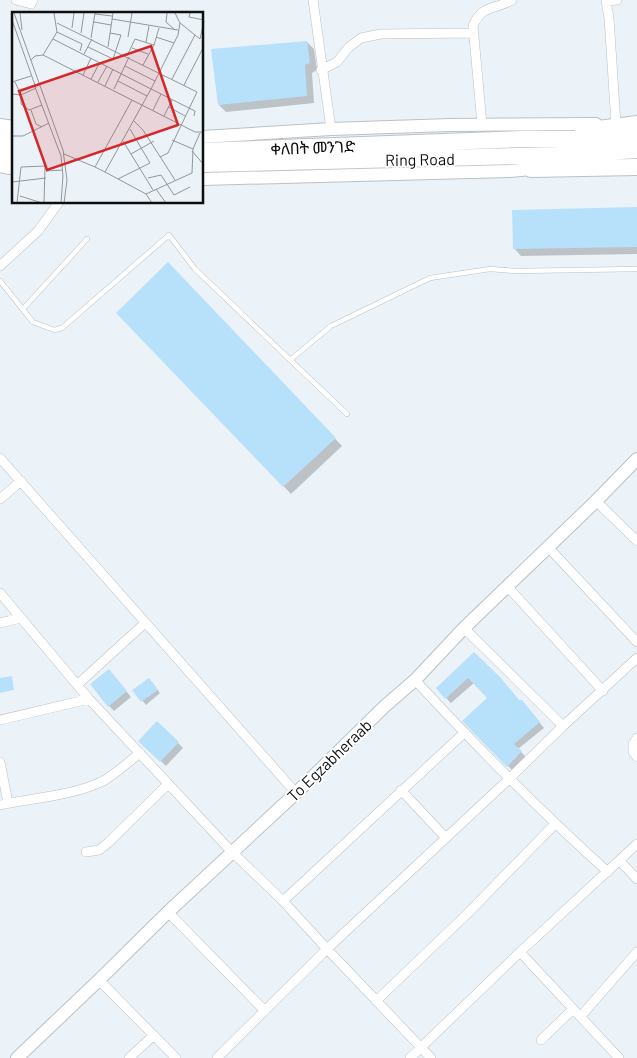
<svg xmlns="http://www.w3.org/2000/svg" width="637" height="1058" font-family="Barlow,'Noto Sans Ethiopic',sans-serif">
  <style>
    .shadow { fill: #0003 }
    .building { fill: #b7e0fb }
    .lines { fill: none; stroke-linecap: round; stroke-linejoin: round }
    .lane-casing { stroke: #bac1c6; stroke-width: 5.5 }
    .street-casing { stroke: #bac1c6; stroke-width: 10 }
    .secondary-casing { stroke: #bac1c6; stroke-width: 14 }
    .highway-casing { stroke: #bac1c6; stroke-width: 18 }
    .lane { stroke: #fff; stroke-width: 4.5 }
    .street { stroke: #fff; stroke-width: 9 }
    .secondary { stroke: #fff; stroke-width: 12 }
    .highway { stroke: #fff; stroke-width: 16 }
    .labels { text-anchor: middle; dominant-baseline: central; stroke-width: 4; stroke-linejoin: round; paint-order: stroke }
    .street-label { font-size: 16px; fill: #0c0e10; stroke: #fff }
    .inset-road { fill: none; stroke: #92979b; stroke-width: 1 }
    .view { fill: #d62828; fill-opacity: 0.15; stroke: #d62828; stroke-width: 2.5 }
    .inset-edge { fill: none; stroke: #0c0e10; stroke-width: 2.5 }
  </style>
  <rect width="100%" height="100%" fill="#ecf3f8"/>
  <path class="shadow" d="M307,42L314,49L317,70L312,73L314,103L226,112L219,105Z
    M14,96V116L12,114Z
    M637,209V254L521,256L514,248Z
    M168,264L342,446L291,494L118,313Z
    M474,654L520,702L526,706L544,728L518,749L526,757L513,771L464,721L489,698L474,683L451,703L446,698Z
    M114,676L131,697L114,711L109,706Z
    M152,682L160,693L146,705L134,690Z
    M157,722L183,748L166,766L140,741Z"/>
  <path class="building" d="M307,41L310,63L305,65L307,96L218,105L211,49Z
    M637,207V247L513,249L512,210Z
    M168,262L336,438L283,487L116,313Z
    M474,652L500,677L520,701L521,699L540,722L514,744L522,751L507,767L462,721L487,698L468,678L445,699L436,688Z
    M109,669L127,691L108,707L90,684Z
    M12,676L14,690L0,693V678Z
    M149,678L158,690L141,702L132,690Z
    M157,721L179,742L160,762L138,741Z"/>
  <g class="lines">
    <g class="lane-casing">
      <path id="lane" d="M0,281L33,322L54,330L62,328L169,235L195,269L347,414
        M23,309L87,239
        M290,360L331,326L430,278L490,269L516,271L637,269"/>
    </g>
    <g class="street-casing">
      <path id="street" d="M16,0L31,4L33,0
        M313,0L331,129
        M321,70L337,62L349,47L361,38L381,34L473,33
        M482,124L473,26C482,4 495,10 512,0
        M616,124L609,18L606,1L617,0
        M0,266L38,231L59,202
        M0,458L296,793
        M0,499L21,481
        M596,501L637,541
        M548,547L637,642
        M507,586L603,691
        M0,593L89,699L231,851L283,901L327,949L217,1058
        M0,623L21,618
        M464,628L563,726
        M415,680C477,747 540,811 608,872
        M77,685L145,623
        M0,720L89,699
        M637,738L633,744V752L637,757
        M0,762L8,803
        M401,790L446,838
        M0,805C32,798 73,796 103,781C116,774 128,762 140,753
        M86,852L99,850L108,843L168,784
        M620,861L637,879
        M283,901L464,733
        M168,912L265,1011
        M520,952L619,1058
        M99,980L176,1058
        M376,1001L467,914L555,824
        M581,1016L637,952
        M541,1040L573,1009
        M129,1058L153,1036
        M410,1058L520,952L637,844
        M431,1058L327,949L509,779L563,726L637,658"/>
    </g>
    <g class="secondary-casing">
      <path id="secondary" d="M0,125L14,127
        M202,137L331,129L450,125L596,124
        M0,166L14,169
        M202,179L510,171L531,169
        M17,1058L99,980L168,912L296,793L385,706L415,680L464,628L596,501L637,459"/>
    </g>
    <g class="highway-casing">
      <path id="highway" d="M583,131L637,124
        M0,139L14,140
        M202,151L524,139H637
        M0,153L14,156
        M202,164L557,155L637,150
        M531,169L637,167"/>
    </g>
    <use href="#lane" class="lane"/>
    <use href="#street" class="street"/>
    <use href="#secondary" class="secondary"/>
    <use href="#highway" class="highway"/>
  </g>
  <g class="labels">
    <g class="street-label">
      <text transform="translate(313 147) rotate(-2)">ቀለበት መንገድ</text>
      <text transform="translate(420 159) rotate(-1)">Ring Road</text>
      <text transform="translate(329 760) rotate(-44)">To Egzabheraab</text>
    </g>
  </g>
  <g transform="translate(12 12)">
    <rect width="191" height="191" fill="#ecf3f8"/>
    <path class="inset-road" d="M2,1L51,138L55,168L52,191M8,1L10,18M155,1L154,10L163,18M178,1L177,5L192,8M83,2L100,4M100,7L166,18M0,8L24,76M82,10L99,13M45,11L185,80L156,141L148,145M168,11L188,27L192,9M60,16L62,1M45,20L70,32L68,39M69,21L72,1M116,25L120,1M144,25L162,31M79,26L83,1M41,27L139,77L166,23L168,11L163,1M134,30L137,14M142,33L147,16M76,35L101,47L109,23L98,21M96,35L101,1M120,36L136,42M72,42L80,27M31,43L45,20L42,1M115,44L123,27L142,33L131,53M19,48L23,44L31,43L183,120H192M113,54L143,69M71,63L79,46M79,67L88,50M160,67L183,23M106,69L135,84M0,70L19,64M3,70L9,83L24,76M86,70L95,54M172,73L192,34M93,74L101,57M23,75L49,144L51,164L49,191M102,77L117,45M0,82L9,83V92L17,98L30,93M157,95L173,104M19,98L24,112L30,115M141,98L149,82M152,104L160,88M122,109L131,118L163,168M0,124H11L37,111M160,128L181,137L188,121M111,129L141,178M180,139L192,153M52,142L83,155M119,142L142,129M34,159L51,158M93,160L83,155L120,88M136,166L149,163L162,183L178,175M106,167L138,151L118,117M0,170L34,166M144,177L154,191M134,182L180,161L181,137M8,184L30,191M5,191L9,155L33,154L32,191M140,191L134,182L93,160L139,77L183,99L182,104"/>
    <path class="view" d="M139,34L166,113L35,158L7,79Z"/>
    <rect width="191" height="191" class="inset-edge"/>
  </g>
</svg>
